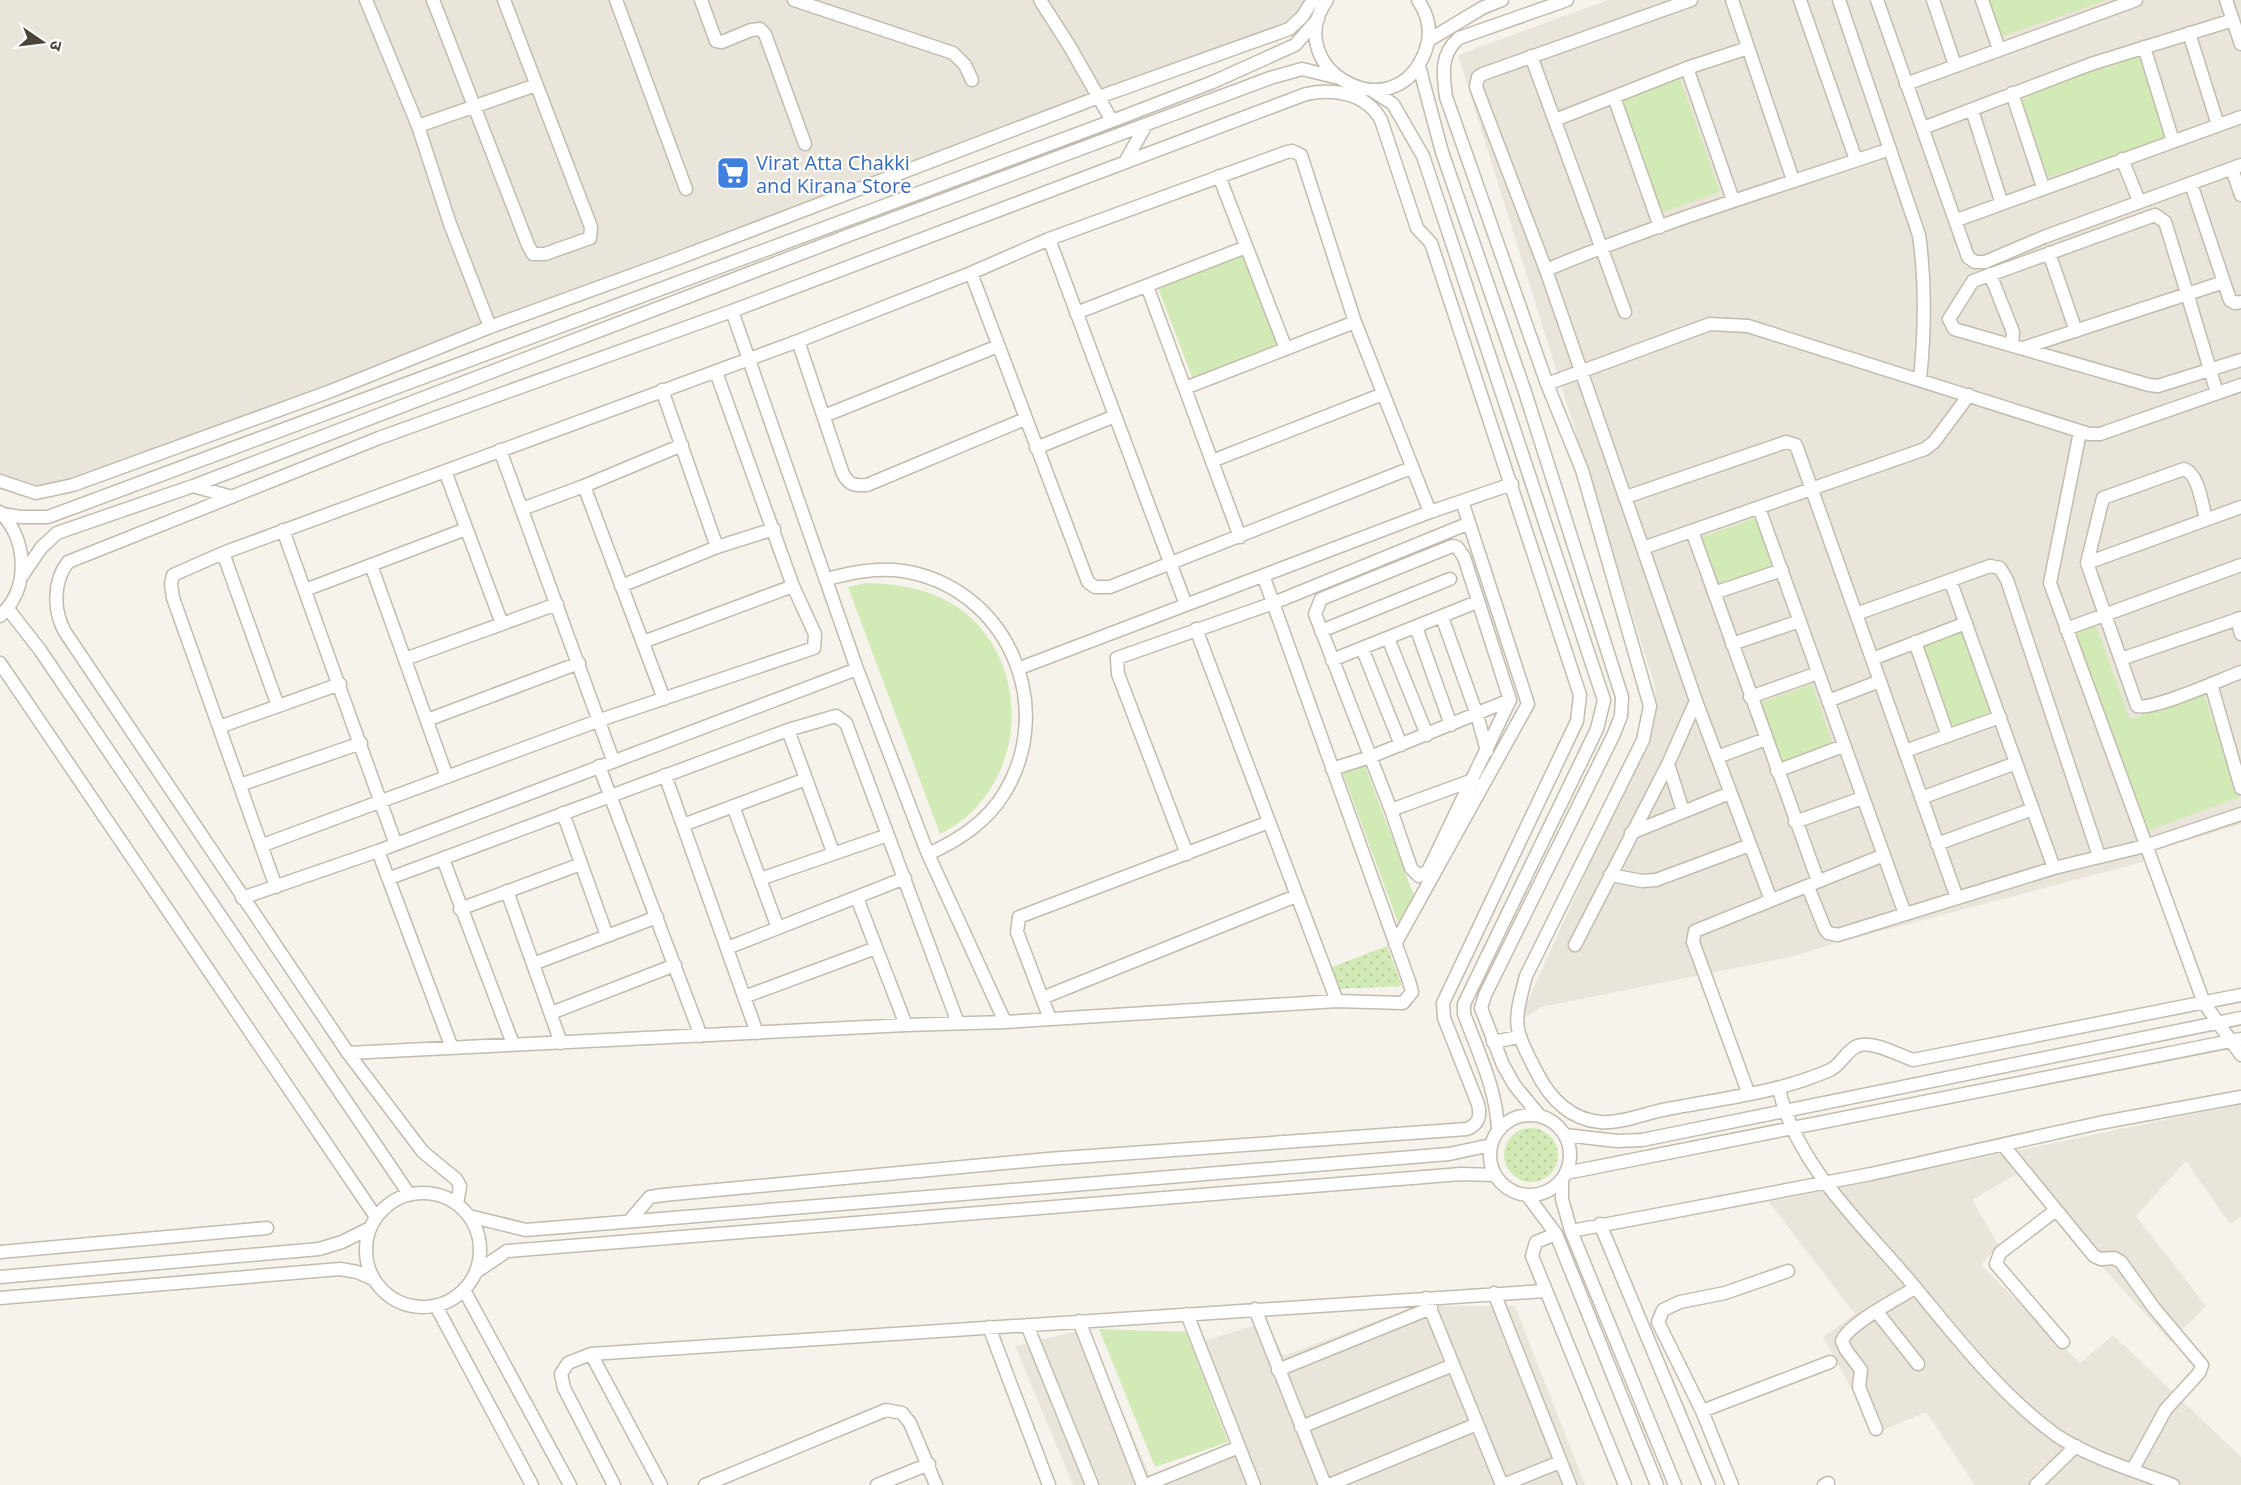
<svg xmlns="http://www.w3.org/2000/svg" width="2241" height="1485" font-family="'Open Sans','Noto Sans Devanagari',sans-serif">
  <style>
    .residential { fill: #eae5da }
    .grass { fill: url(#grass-dots) }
    .green { fill: #d2eab5 }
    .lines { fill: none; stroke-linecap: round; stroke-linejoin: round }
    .minor-casing { stroke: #c2bbae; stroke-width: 15 }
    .minor { stroke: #fff; stroke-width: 12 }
    .labels { text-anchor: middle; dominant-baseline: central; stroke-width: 4.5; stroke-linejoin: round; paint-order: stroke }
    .shop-label { font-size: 20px; fill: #366cbe; stroke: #fff; text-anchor: start }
  </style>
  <defs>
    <pattern id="grass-dots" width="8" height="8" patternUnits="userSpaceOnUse" patternTransform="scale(1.5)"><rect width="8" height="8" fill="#d2eab5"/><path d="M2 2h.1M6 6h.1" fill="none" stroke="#b6ca9c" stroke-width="1.8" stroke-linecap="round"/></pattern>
  </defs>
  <rect width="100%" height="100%" fill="#f6f3ec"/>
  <path class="residential" d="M0,0H1313L1295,24L48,492L0,481Z
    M1608,0H2241V824L2156,850L2158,858L1832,944L1795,956L1541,1007L1523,1019L1525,1007L1644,744L1656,690L1458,55Z
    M2241,1104V1217L2230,1224L2186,1161L2136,1216L2206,1306L2171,1342L2017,1174L1972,1200L1999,1245L1981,1265L2080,1363L2113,1335L2241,1457V1485H1975L1926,1412L1876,1433L1823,1337L1855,1314L1769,1202Z
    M1416,1306H1515L1585,1485H1073L1015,1346L1086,1329L1150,1475L1233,1443L1193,1345L1267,1321L1283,1356Z"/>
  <path class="grass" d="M1387,946L1402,986L1336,989L1329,968Z
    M1504 1155a27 27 0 1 1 54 0a27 27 0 1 1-54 0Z"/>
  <path class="green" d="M1984,0H2107L1997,38Z
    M2140,53L2168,137L2043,179L2015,95Z
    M1679,76L1720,192L1658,214L1617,98Z
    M1244,255L1280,345L1193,380L1158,288Z
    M1756,518L1773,568L1719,587L1702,537Z
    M865,583C901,584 934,589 964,612C1037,671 1024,793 940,834L848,587Z
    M2096,626L2130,719L2203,693L2240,797L2147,831L2076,633Z
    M1965,631L1994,715L1952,730L1923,646Z
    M1812,684L1834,747L1782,765L1760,703Z
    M1363,761L1415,898L1400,928L1341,768Z
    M1099,1329L1186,1332L1228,1442L1155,1467Z"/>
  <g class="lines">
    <g class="minor-casing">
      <path id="minor" d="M366,0L418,126L450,224L490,327
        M433,0L528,245L533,254H545L590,238L591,227L504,0
        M616,0L686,189
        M701,0L716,41L722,42L751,30L760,29L765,34L805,144
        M794,0L953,53L965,65L972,80
        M1040,0L1070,47L1112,121
        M1327,0C1279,67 1393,134 1425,52C1432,34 1429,16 1418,0
        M1567,0L1459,38C1440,54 1443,74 1446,97L1547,384L1582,470L1650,706L1643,740L1526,976C1513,1025 1513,1026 1536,1071C1549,1097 1569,1119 1600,1122C1617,1124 1641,1115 1658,1111C1715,1099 1776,1094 1830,1070C1841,1065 1846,1051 1857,1046C1873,1040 1898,1055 1913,1060L2241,995
        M1691,0L1483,74L1478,77L1476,87L1546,270L1696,701L1771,900
        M1732,0L1793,180
        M1800,0L1856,160
        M1839,0L1919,235C1926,284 1925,330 1920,379
        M1877,0L1968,257L1975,262H1985L2044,237L2241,165
        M1933,0L1955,65
        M1982,0L1999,49
        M2226,0L2241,44
        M2189,33L2218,125
        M1429,40L1482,8L1502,0
        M2144,47L2173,141
        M1531,56L1625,312
        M1419,66L1442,152L1525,392L1622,697L1621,716L1613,736L1485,995L1481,1008L1503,1065L1515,1086L1540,1116
        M1687,68L1733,200
        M1906,84L2136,0
        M1373,91L1393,104L1423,156L1604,700L1597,729L1464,1004V1014C1478,1052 1497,1090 1498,1131
        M2012,93L2043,187
        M1614,97L1660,227
        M1972,110L2001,201
        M1555,120L1687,68L1748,48
        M418,126L536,85
        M1923,128L2091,64L2233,20
        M2122,159L2139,201
        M1125,162L1146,125
        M2232,169L2241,195
        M1219,176L1286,349
        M2191,184L2230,300L2235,303L2241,302
        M1957,220L2241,117
        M1049,239L1186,605
        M2049,253L2076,331
        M1546,270C1658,223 1775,188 1890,149
        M971,273L1088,582L1095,587H1110L1411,468
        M1990,274L2013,332L2012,345
        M1147,286L1240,537
        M732,311L857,669L928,854L1005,1022
        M1076,313L1246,247
        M798,341L843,474C849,485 855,486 867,485L1025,419
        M2023,348L2224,282
        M1547,384L1710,324L1748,326L2089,434H2100L2241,385
        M1185,388L1355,322
        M662,390L717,547
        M2217,393C2200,336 2183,279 2165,222L2155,215L1973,281L1949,319L1954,329L2149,385L2158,386L2241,360
        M824,416L998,346
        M2080,432L2050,583L2204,1003L2241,1055
        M1036,448L1115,416
        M500,450L613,760
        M1212,461L1383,394
        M445,471L502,624
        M0,481L36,493L73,485L331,391L490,327L671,261L1099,97L1289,29L1302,17L1313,0
        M193,486L232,497
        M584,486L664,699
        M1626,497L1786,442L1796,445L1957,898
        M1759,508L1905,914
        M522,509L584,486L682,445
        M0,512C28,540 30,589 0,616
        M2,514L21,517H48L1112,121L1213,82L1295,45L1318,19
        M2206,519C2202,505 2199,474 2184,469L2103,498L2087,563L2137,706C2153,711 2222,679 2241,672
        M283,530L395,842
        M1692,531L1818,881
        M1452,546L1457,547L1464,557L1510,700L1428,871L1419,876L1411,868L1391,810L1315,614L1321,599Z
        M1643,548L1925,449L1934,442L1969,395
        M223,553L278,706
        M2087,563L2241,507
        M371,565L447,777
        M22,576L41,548L57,533L193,486L852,234L1270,78L1302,69L1335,77
        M826,579C851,573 876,567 903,571C1005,587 1058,703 1005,792C987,822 959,840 928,854
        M1950,580L2054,868
        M621,586L717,547L774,529
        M305,590L466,529
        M1714,593L1782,570
        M8,609L40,650L409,1194
        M1856,614L1990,566L2000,568L2007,580L2099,856
        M1442,617L1477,715L1487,751
        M2237,619L2241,634
        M1416,627L1451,725
        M1196,629L1337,1001
        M2066,629L2241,565
        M1321,631L1450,579
        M1388,638L1427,735
        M643,642L793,586
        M1915,642L1948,736
        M1732,644L1800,621
        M1362,648L1401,745
        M405,659L557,604
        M1872,659L1966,623
        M2121,659L2241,618
        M1332,660L1477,602
        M0,663L376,1217
        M1020,668L1430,512L1512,484
        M2211,684L2241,788
        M1750,697L1818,673
        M1828,701L1880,681
        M427,720L579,663
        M219,727L340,684
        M788,730L833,852
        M1905,751L2000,717
        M1717,757L1766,739
        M1668,764L1683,811
        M599,766L701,1036
        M1332,769L1370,757L1510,700
        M1777,771L1843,746
        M665,775L757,1033
        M240,785L361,743
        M1921,798L2016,763
        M733,806L778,928
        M1391,810L1473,780
        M563,813L607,936
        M1795,822L1862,798
        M683,825L806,779
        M1631,833L1730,793
        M1937,844L2033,809
        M263,845L600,720L814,648L815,634L793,586L716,372
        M378,851L452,1048
        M1187,854L1118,674L1117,658L1271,604L1467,524
        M443,859L513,1044
        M1610,875L1642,881L1656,880L1750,845
        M390,878L788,730L836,716L846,723L958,1023
        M760,879L888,835
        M276,887L173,598L171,584L173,575L223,553L798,341L971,273L1049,239L1287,152L1292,151L1301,155L1355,322L1430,512
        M1808,887L1825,929L1828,933L1838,935L2054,868L2145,846L2241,814
        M507,891L561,1043
        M242,898L378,851L857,669
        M857,898L906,1025
        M460,909L581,864
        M1395,944L1528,704L1462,501
        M1575,945L1668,764L1696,701
        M727,948L905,878
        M533,964L657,917
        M744,997L876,948
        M1042,998L1296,896
        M551,1013L675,965
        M1050,1019L1017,932L1019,917L1269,822
        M1493,1042L1519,1037
        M348,1053L906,1025L1005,1022L1337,1001L1403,1003L1412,992L1409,981L1264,578
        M1779,1089C1796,1166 1865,1227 1914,1286C1957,1338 2001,1395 2056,1435C2088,1457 2136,1471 2173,1485
        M1748,1092L1693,942L1695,931L1884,855
        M1490 1155a40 40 0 1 1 80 0a40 40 0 1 1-80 0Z
        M1565,1135L1617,1141L1642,1140L2241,1018
        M2003,1145L2094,1256L2101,1259L2114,1258L2121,1262L2154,1308L2202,1365L2199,1373L2166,1409L2133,1469
        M1566,1173L2241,1039
        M1562,1179V1199L1571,1231L1675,1485
        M366 1250a57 57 0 1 1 114 0a57 57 0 1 1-114 0Z
        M1527,1195L1556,1234L1657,1485
        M457,1204L460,1186L456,1179L423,1152L348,1053L65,632C53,611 53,581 68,562L379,438L732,311L1306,94C1334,88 1366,93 1381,120L1417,228L1431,243L1580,695L1577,721L1443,1003L1444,1018L1478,1104C1481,1116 1479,1124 1467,1129L1048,1159L663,1195L650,1197L631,1219
        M2056,1210L2000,1253L1996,1264L2063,1342
        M469,1216L526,1230L1449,1154L1491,1145
        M1600,1224L1709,1485
        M1571,1231L1871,1174L2099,1123L2241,1097
        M1556,1234L1536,1242L1532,1256L1625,1485
        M0,1252L267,1228
        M476,1272L507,1251L1461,1174L1495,1175
        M0,1277L319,1249L342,1242L370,1228
        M464,1290L570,1485
        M1494,1293L1570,1485
        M0,1298L340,1269L357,1272L373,1279
        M1426,1298L1502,1485
        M436,1306L532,1485
        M1255,1309L1325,1485
        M1877,1312L1918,1364
        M1187,1314L1254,1485
        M1079,1321L1143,1485
        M1027,1325L1092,1485
        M989,1327L1049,1485
        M591,1354L661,1485
        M1278,1370L1431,1308
        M1702,1411L1830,1362
        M1301,1427L1453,1365
        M1876,1429L1859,1387L1861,1370L1846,1350L1842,1341C1848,1324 1899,1298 1915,1288
        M614,1485L564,1388L561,1374L568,1363L591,1354L1545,1291
        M705,1485L886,1410L902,1413L910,1423L936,1485
        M877,1485L929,1464
        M1146,1485L1239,1447
        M1329,1485L1477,1424
        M1503,1485L1560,1462
        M1732,1485L1702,1411L1658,1322L1663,1310L1680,1302L1725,1293L1788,1271
        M1824,1485L1828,1483
        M2036,1485L2076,1446"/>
    </g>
    <use href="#minor" class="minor"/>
  </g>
  <defs>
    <g id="supermarket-square" transform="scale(1.725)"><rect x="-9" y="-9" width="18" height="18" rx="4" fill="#3f7fe0" stroke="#fff"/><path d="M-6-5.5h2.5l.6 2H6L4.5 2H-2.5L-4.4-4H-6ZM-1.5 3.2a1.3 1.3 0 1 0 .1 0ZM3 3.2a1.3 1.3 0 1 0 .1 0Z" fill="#fff"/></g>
  </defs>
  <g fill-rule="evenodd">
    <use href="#supermarket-square" x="733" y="173"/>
  </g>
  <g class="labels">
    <g class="shop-label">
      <text x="756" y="162">Virat Atta Chakki<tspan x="756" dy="23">and Kirana Store</tspan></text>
    </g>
  </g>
  <g transform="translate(42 42) rotate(104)" stroke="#ffffff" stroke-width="4.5" paint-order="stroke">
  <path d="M0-4.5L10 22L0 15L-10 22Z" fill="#4b4439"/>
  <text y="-9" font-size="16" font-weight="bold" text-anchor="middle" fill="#4b4439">उ</text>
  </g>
</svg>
